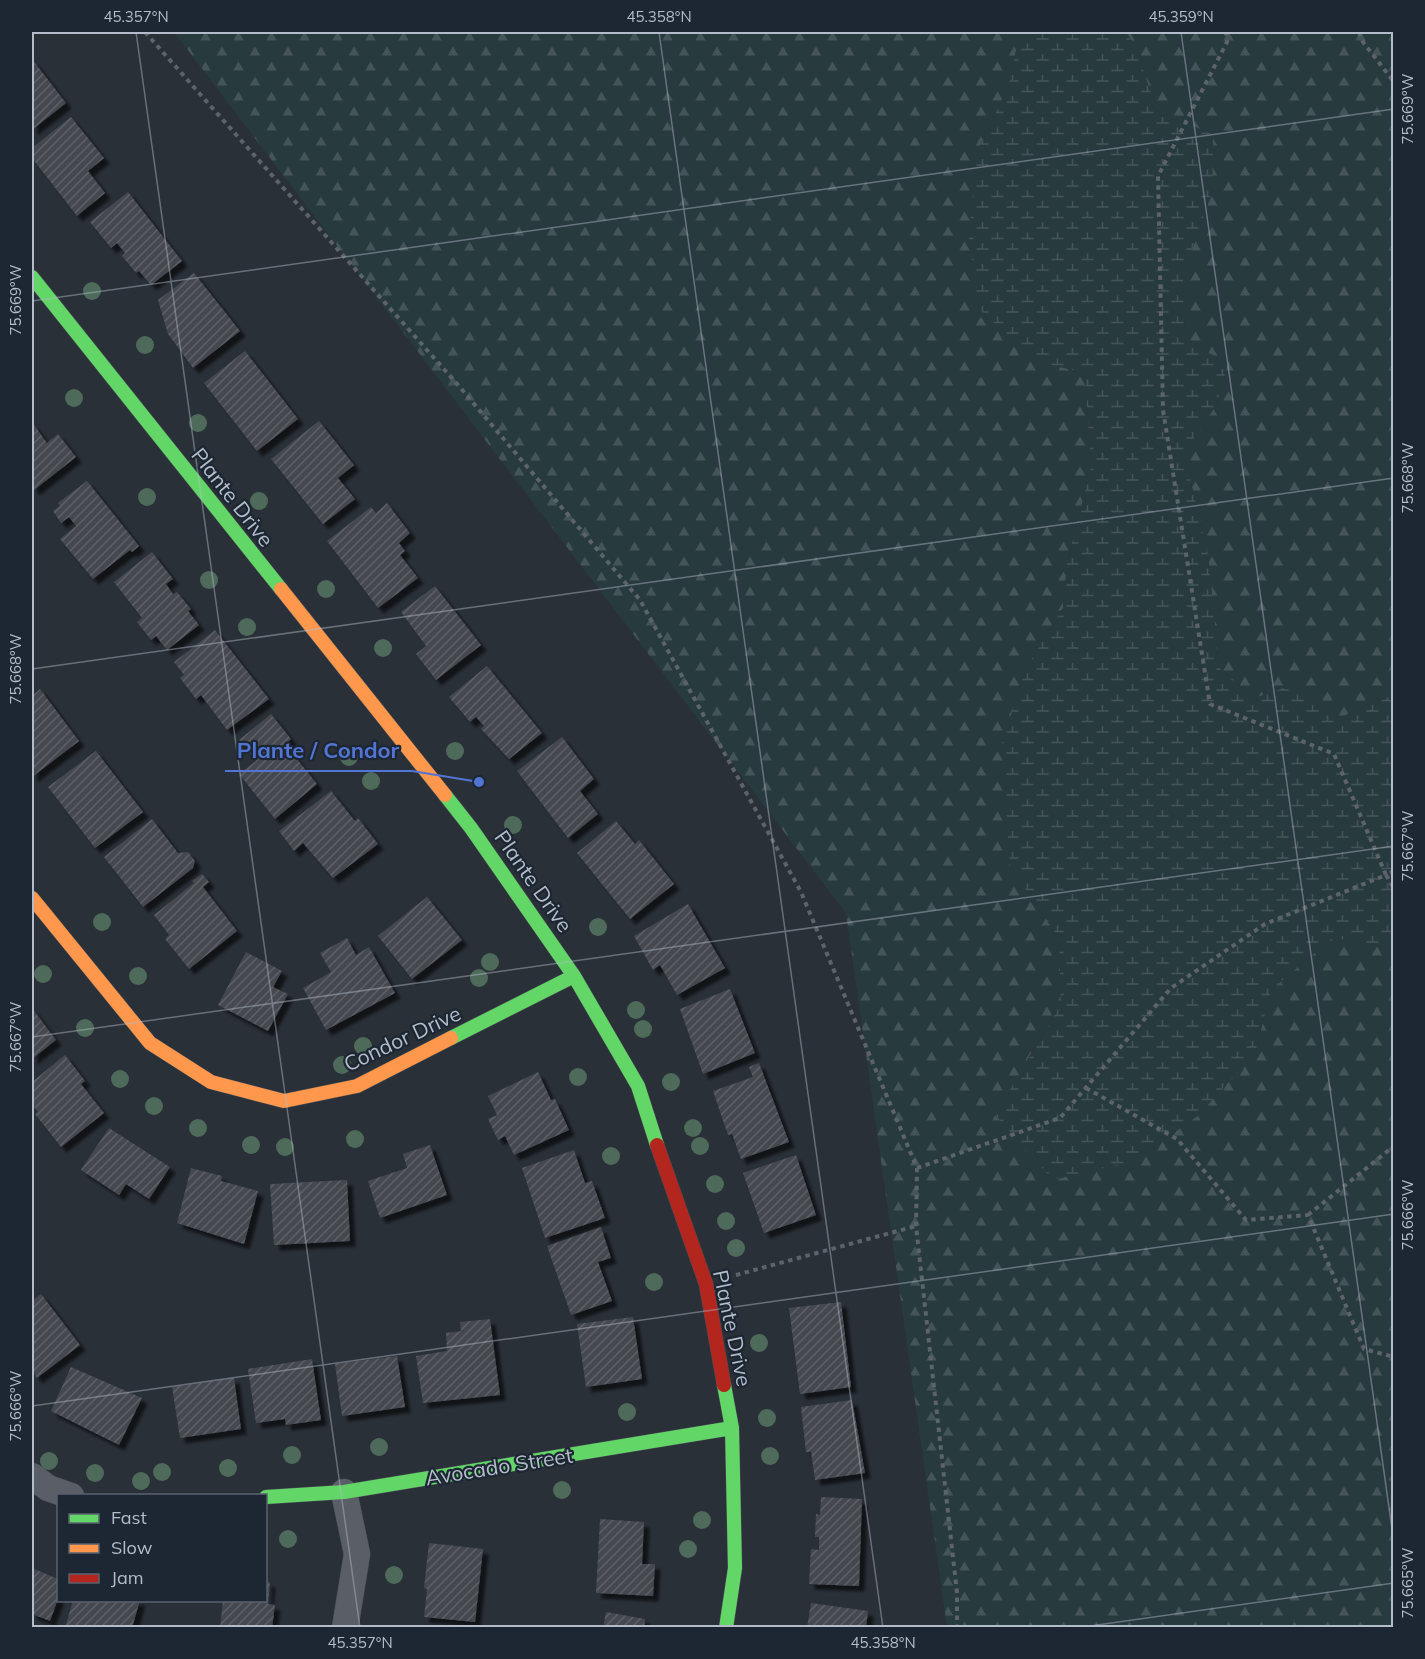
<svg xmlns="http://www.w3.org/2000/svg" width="1425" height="1659" font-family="Mulish,sans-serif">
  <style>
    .forest { fill: url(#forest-firs) }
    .wetland { fill: url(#wetland-marsh) }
    .building { fill: url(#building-hatch); filter: url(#shadow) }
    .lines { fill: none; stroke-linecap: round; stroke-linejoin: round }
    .street-casing { stroke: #484c53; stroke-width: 27 }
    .fast-casing { stroke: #484c53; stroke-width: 15 }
    .slow-casing { stroke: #484c53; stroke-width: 15 }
    .jam-casing { stroke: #484c53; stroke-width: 15 }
    .path { stroke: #5d636a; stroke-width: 4; stroke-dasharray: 4.5 4.5; stroke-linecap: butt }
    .street { stroke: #5a5e66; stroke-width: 26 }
    .fast { stroke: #63d668; stroke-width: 14 }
    .slow { stroke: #ff974d; stroke-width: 14 }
    .jam { stroke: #b3261e; stroke-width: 14 }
    .tree { fill: #4e6a5a }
    .ticks { fill: none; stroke: #b4bcc9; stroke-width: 1.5; stroke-opacity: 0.45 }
    .labels { text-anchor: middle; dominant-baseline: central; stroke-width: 4.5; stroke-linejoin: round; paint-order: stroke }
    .street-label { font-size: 21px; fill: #b4bcc9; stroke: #1d2633 }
    .leader { fill: none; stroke: #5274d3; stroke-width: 2 }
    .callout-dot { fill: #5274d3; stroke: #1d2633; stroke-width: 2 }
    .callout-label { font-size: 22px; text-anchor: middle; font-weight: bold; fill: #5274d3; stroke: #1d2633; stroke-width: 4.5; stroke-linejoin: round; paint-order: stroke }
    .neatline { fill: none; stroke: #b4bcc9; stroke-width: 2 }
    .ticks-label { font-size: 15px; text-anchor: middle; fill: #b4bcc9 }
  </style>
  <defs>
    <pattern id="forest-firs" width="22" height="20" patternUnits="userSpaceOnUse" patternTransform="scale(1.5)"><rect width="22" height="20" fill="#273a3e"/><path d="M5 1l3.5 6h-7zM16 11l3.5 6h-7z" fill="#445559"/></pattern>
    <pattern id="wetland-marsh" width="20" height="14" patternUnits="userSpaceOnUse" patternTransform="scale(1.5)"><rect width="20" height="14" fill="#273a3e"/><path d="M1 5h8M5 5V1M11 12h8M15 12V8" fill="none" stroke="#445559"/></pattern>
    <pattern id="building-hatch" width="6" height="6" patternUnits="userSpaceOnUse" patternTransform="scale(1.5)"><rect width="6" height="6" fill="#444950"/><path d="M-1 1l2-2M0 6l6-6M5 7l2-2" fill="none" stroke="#5d6168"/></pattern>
    <filter id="shadow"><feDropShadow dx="5.5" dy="5.5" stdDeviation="1.5" flood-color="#0009"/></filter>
  </defs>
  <rect width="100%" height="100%" fill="#2a3038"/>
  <path class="forest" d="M174,32H1020L1008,88L977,152L1036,361L1085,373L1091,467L1067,564L1063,608L1026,668L1010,867L1059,938L1061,1004L1027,1060L1255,1053L1271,990L1332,938L1393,947V1627H947L846,913Z
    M1126,32H1393V694L1339,718L1295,685L1255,698L1219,668L1208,555L1184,453L1217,404L1228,363L1185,341L1183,277L1212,192L1156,109L1134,44Z"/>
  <path class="wetland" d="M1020,32H1126L1134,44L1157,109L1213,135L1212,192L1183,277L1185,341L1228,363L1217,404L1184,453L1208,555L1219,668L1255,698L1295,684L1339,718L1394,694L1393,947L1332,938L1271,990L1255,1053L1198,1116L1133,1161L1053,1180L995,1115L1061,1004L1059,938L1010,867L1002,743L1026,668L1063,608L1067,564L1091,467L1085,373L1036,361L978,308L969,238L977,152L1008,88Z"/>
  <path class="building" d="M32,59L66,103L32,130Z
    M71,117L104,158L88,171L105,193L77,216L32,158V148Z
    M128,192L182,261L151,285L139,271L136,273L122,256L125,253L117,243L111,248L90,222Z
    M194,273L240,331L193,368L168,334L158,300Z
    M245,351L298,419L257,451L204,383Z
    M319,421L354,465L338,478L355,499L323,524L271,459Z
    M32,422L47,443L58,434L76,457L34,490L32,486Z
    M87,481L139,546L132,552L130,550L93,579L60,539L76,526L69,517L61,523L53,511L60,506L58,503Z
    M387,503L410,533L399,543L405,551L400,555L418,578L378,608L327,541L371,507L376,513Z
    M152,552L173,579L166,584L173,594L177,592L191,609L188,611L199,625L167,650L156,636L151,640L137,622L142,618L114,582Z
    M435,586L481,645L436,680L416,654L426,646L401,612Z
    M215,630L269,699L227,730L201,695L196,699L180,678L184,675L174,662Z
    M487,666L542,733L509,759L481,729L484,726L476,717L470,722L449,697Z
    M40,689L79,741L32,777V696Z
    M271,714L291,739L285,744L317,784L275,819L239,774L256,761L239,740Z
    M562,737L594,779L580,791L598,814L568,838L517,771Z
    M96,751L143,812L95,848L48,787Z
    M331,791L355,821L358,818L378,844L333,878L303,843L294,851L279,831Z
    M152,819L178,853L188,852L195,861L193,868L143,907L104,857Z
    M616,821L635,844L639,840L674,884L630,919L577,853Z
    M202,874L209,882L203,887L237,931L189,969L165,939L169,935L154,915L194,883L192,881Z
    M427,897L462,940L412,979L378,936Z
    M688,904L725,968L677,995L660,965L653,970L634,936Z
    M347,938L356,955L369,947L395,993L326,1030L303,988L331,972L320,953Z
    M246,952L282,971L273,987L288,994L268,1031L218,1005Z
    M730,989L755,1053L703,1074L680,1009Z
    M32,1008L56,1040L32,1059Z
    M65,1055L85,1081L81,1084L104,1113L61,1147L35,1114L38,1112L32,1105V1082Z
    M759,1063L789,1142L741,1159L732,1134L728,1135L713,1091L753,1077L749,1067Z
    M538,1072L551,1100L555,1099L569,1130L514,1155L505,1136L498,1140L488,1119L497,1115L488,1096Z
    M109,1128L170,1167L149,1199L126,1184L119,1195L81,1170Z
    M430,1145L447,1195L380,1218L368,1181L407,1168L403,1154Z
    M574,1150L585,1183L592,1181L605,1218L545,1238L522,1168Z
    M796,1155L816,1215L764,1233L743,1173Z
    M191,1168L222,1176L221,1181L258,1191L244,1244L177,1223Z
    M347,1180L350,1241L274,1245L270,1184Z
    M601,1227L611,1258L598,1262L612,1301L571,1315L547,1246Z
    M41,1294L80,1345L37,1378L32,1371V1301Z
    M841,1302L851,1387L800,1394L789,1308Z
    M633,1317L642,1379L586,1387L577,1324Z
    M490,1319L500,1395L423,1403L416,1356L447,1351L446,1333L461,1331L460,1322Z
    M397,1356L405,1407L342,1416L335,1364Z
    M312,1359L321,1420L286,1425L285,1419L256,1423L248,1369Z
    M71,1367L142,1398L119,1445L51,1411Z
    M234,1378L241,1429L180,1438L172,1387Z
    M852,1400L865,1473L815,1480L811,1452H806L801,1407Z
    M821,1497L862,1499L859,1586L809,1584L811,1549L819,1550V1537H815L816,1514L820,1515Z
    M600,1519L644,1522L642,1564H655L653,1596L596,1593Z
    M429,1543L483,1549L475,1622L424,1617L427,1589L424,1588Z
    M32,1568L58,1579V1599L50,1621L32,1614Z
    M266,1581L270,1582L268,1604L275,1605L272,1628H220L223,1600H266Z
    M73,1600H140L132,1628H65Z
    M811,1603L868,1611L866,1628H807Z
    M606,1612L645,1619L644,1628H603Z"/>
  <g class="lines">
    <g class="street-casing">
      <path id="street" d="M32,1476L48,1488L71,1496
        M344,1492L357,1554L345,1628"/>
    </g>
    <g class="fast-casing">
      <path id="fast" d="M32,277L281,589
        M445,795L471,828L574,976L638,1086L657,1145
        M451,1038L574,976
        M724,1385L732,1428L735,1568L726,1628
        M266,1497L344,1492L732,1428"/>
    </g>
    <g class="slow-casing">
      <path id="slow" d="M281,589L445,795
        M32,898L150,1043L211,1082L284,1101L357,1086L451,1038"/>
    </g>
    <g class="jam-casing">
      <path id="jam" d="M657,1145L706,1284L724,1385"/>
    </g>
    <path class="path" d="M145,32L458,385L640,600L801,892L917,1168L916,1226L957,1593V1628
      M1359,32L1363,42L1394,82
      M1394,871L1386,875L1394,889
      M1086,1088L1177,1139L1246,1220L1308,1215L1364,1349L1394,1357
      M917,1168L1060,1118L1171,988L1265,924L1386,875L1334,754L1210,704L1163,410L1158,176L1227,42L1226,32
      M1308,1215L1394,1146
      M736,1275L916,1226"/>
    <use href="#street" class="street"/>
    <use href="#fast" class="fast"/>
    <use href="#slow" class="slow"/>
    <use href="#jam" class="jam"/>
  </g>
  <g class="tree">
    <circle cx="92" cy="291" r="9"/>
    <circle cx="145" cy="345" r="9"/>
    <circle cx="74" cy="398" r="9"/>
    <circle cx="198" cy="423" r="9"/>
    <circle cx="147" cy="497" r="9"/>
    <circle cx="259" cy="501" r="9"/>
    <circle cx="209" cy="580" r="9"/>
    <circle cx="326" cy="589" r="9"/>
    <circle cx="247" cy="627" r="9"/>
    <circle cx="383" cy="648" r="9"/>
    <circle cx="455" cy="751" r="9"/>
    <circle cx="349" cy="757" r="9"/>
    <circle cx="371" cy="781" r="9"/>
    <circle cx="513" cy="825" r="9"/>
    <circle cx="102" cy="922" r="9"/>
    <circle cx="598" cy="927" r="9"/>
    <circle cx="490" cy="962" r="9"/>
    <circle cx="43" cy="974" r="9"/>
    <circle cx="138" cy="976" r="9"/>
    <circle cx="479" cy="978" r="9"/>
    <circle cx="636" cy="1010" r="9"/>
    <circle cx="85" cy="1028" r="9"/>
    <circle cx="643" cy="1029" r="9"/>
    <circle cx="363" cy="1046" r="9"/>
    <circle cx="342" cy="1065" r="9"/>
    <circle cx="578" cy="1077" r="9"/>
    <circle cx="120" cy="1079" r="9"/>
    <circle cx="671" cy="1082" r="9"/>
    <circle cx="154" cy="1106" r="9"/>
    <circle cx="198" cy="1128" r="9"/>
    <circle cx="693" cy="1128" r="9"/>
    <circle cx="355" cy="1139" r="9"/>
    <circle cx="251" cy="1145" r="9"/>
    <circle cx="700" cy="1146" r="9"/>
    <circle cx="285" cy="1147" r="9"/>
    <circle cx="611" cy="1156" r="9"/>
    <circle cx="715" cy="1184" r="9"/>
    <circle cx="726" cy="1221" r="9"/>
    <circle cx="736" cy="1248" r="9"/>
    <circle cx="654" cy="1282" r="9"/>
    <circle cx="759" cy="1343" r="9"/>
    <circle cx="627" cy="1412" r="9"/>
    <circle cx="767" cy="1418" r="9"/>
    <circle cx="379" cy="1447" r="9"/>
    <circle cx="292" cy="1455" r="9"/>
    <circle cx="770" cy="1456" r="9"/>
    <circle cx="49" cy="1461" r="9"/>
    <circle cx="228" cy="1468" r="9"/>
    <circle cx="162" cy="1472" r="9"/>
    <circle cx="95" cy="1473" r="9"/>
    <circle cx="141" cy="1481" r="9"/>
    <circle cx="562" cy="1490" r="9"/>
    <circle cx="702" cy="1520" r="9"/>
    <circle cx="288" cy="1539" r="9"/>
    <circle cx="688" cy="1549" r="9"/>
    <circle cx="394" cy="1575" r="9"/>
  </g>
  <path class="ticks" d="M136,32L360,1628M659,32L883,1628M1181,32L1394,1543M32,301L1394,109M32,669L1394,478M32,1037L1394,846M32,1406L1394,1214M1076,1628L1394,1583"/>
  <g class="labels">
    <g class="street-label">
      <text transform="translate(233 497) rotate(52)">Plante Drive</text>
      <text transform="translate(534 881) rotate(55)">Plante Drive</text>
      <text transform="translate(402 1038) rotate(-25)">Condor Drive</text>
      <text transform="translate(733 1328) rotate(78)">Plante Drive</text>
      <text transform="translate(499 1466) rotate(-9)">Avocado Street</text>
    </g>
  </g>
  <path class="leader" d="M479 782L412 771H225"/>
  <circle class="callout-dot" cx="479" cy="782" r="6"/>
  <g class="callout-label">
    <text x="318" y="758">Plante / Condor</text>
  </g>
  <rect width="1425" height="1659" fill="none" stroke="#1d2633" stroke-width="66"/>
  <rect x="57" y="1494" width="210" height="108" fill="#1d2633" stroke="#59626f" stroke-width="1.5"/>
  <rect x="69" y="1514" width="30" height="9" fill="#63d668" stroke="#59626f" stroke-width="1.5"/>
  <text x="111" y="1524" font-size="18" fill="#b4bcc9">Fast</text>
  <rect x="69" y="1544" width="30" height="9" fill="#ff974d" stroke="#59626f" stroke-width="1.5"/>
  <text x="111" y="1554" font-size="18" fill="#b4bcc9">Slow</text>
  <rect x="69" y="1574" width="30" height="9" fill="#b3261e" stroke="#59626f" stroke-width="1.5"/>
  <text x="111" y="1584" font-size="18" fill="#b4bcc9">Jam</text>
  <rect x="33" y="33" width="1359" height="1593" class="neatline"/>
  <g class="ticks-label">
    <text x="136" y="22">45.357°N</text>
    <text x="659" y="22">45.358°N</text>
    <text x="1181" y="22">45.359°N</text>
    <text transform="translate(1408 109) rotate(-90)" y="5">75.669°W</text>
    <text transform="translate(16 300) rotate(-90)" y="5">75.669°W</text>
    <text transform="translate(1408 478) rotate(-90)" y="5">75.668°W</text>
    <text transform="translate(16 669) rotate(-90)" y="5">75.668°W</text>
    <text transform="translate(1408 846) rotate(-90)" y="5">75.667°W</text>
    <text transform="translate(16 1037) rotate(-90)" y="5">75.667°W</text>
    <text transform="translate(1408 1215) rotate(-90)" y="5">75.666°W</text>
    <text transform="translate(16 1406) rotate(-90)" y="5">75.666°W</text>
    <text transform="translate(1408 1583) rotate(-90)" y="5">75.665°W</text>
    <text x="360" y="1648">45.357°N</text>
    <text x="883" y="1648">45.358°N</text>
  </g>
</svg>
